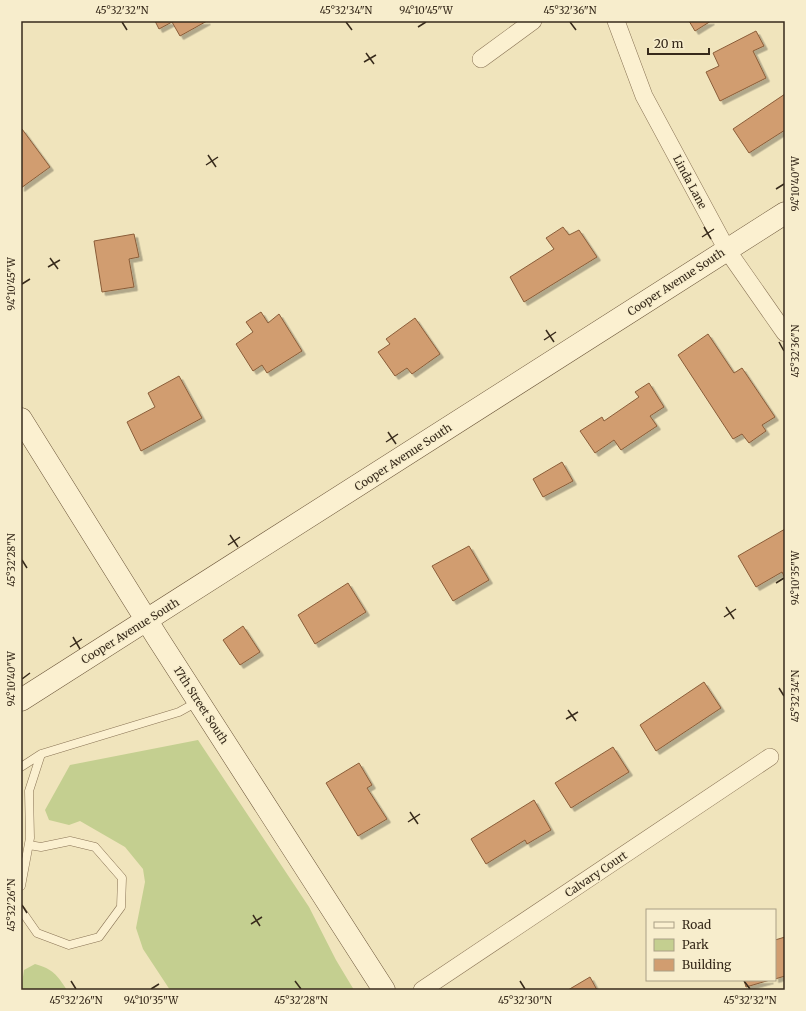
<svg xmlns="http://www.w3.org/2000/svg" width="806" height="1011" font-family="Merriweather,serif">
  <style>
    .green { fill: #c4cf90 }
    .building { fill: #d19d70; stroke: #8a5d39; filter: url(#shadow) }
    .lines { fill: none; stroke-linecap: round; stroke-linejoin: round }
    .lane-casing { stroke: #897355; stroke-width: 9 }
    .street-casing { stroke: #897355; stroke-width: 18 }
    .secondary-casing { stroke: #6a5438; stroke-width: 23 }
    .lane { stroke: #fbf0d0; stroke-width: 8 }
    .street { stroke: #fbf0d0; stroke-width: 17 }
    .secondary { stroke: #fbf0d0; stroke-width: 22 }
    .ticks { fill: none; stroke: #372a1b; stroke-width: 1.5 }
    .labels { text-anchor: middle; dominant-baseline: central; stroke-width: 3; stroke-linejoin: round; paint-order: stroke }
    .street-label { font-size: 11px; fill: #372a1b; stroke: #f7edcc }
    .neatline { fill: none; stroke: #372a1b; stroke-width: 1.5 }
    .ticks-label { font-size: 10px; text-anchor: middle; fill: #372a1b }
  </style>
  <defs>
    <filter id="shadow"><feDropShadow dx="3.5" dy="3.5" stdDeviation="0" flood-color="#0004"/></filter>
  </defs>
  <rect width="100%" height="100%" fill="#f0e4bc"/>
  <path class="green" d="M198,740L309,907L336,960L354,990H170L143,949L136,928L145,882L143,869L125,847L80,821L69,825L49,820L45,810L70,765Z
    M35,964C53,969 57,975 67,990H21L24,970Z"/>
  <path class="building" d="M155,21H207L180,36L172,22L159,29Z
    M689,21H711L695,31Z
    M756,31L764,46L753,51L766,78L720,101L706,72L719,66L713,53Z
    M785,94V130L749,153L733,129Z
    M22,129L50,167L21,188V130Z
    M563,227L569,235L579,230L597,257L524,302L510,277L554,249L546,238Z
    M134,234L139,257L129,259L134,287L102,292L94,241Z
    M261,312L268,323L279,314L302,351L267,373L262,365L253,371L236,344L253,332L246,322Z
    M415,318L440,354L412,374L407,368L395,376L378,352L390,344L386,339Z
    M708,334L734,373L742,368L775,417L762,425L766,431L749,443L742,434L733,439L678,355Z
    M179,376L202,418L141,451L127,422L155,407L148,393Z
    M649,383L664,407L650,416L657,426L621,450L614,440L595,453L580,431L602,417L604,421L639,397L635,392Z
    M562,462L573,481L543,497L533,479Z
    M785,529V578L782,572L756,587L738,556Z
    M469,546L489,580L453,601L432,566Z
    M348,583L366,612L315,644L298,615Z
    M243,626L260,652L240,665L223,640Z
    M704,682L721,708L656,751L640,725Z
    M613,747L629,772L571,808L555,783Z
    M359,763L372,785L367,788L387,819L358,836L326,783Z
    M534,800L551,830L527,844L525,840L486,864L471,839Z
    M785,937V976L775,979V940Z
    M590,977L597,990H568Z
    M744,980H770L746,987Z"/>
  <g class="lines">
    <g class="lane-casing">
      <path id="lane" d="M21,767L41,754L179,712L197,702
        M21,886L30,838L29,791L41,754
        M21,910L37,933L69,945L99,937L121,907L122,878L95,847L70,841L41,847L29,845"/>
    </g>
    <g class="street-casing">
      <path id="street" d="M616,21L644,96L727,250L785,333
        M481,59L533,21
        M422,990L770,757"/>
    </g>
    <g class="secondary-casing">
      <path id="secondary" d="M21,419L157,637L384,990
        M21,700L785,213"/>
    </g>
    <use href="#lane" class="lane"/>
    <use href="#street" class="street"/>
    <use href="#secondary" class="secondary"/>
  </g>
  <path class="ticks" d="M122,22L127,30M346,22L352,30M570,22L576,30M418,27L426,22M366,53L374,64M364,62L376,55M208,155L216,167M206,165L218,157M776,189L784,184M704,227L711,239M702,237L714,229M50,258L58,269M48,267L60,260M22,284L30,279M546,330L554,342M544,340L556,332M779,342L784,351M388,432L396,444M386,442L398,434M230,535L238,547M228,545L240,537M22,560L27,568M776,583L784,578M726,607L734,619M724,617L736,609M73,637L80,649M70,647L82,639M22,679L30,673M779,688L784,696M568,710L576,721M566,719L578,712M410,812L418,824M408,822L420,814M22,905L27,913M253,915L260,926M251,924L262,917M71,981L76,989M295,981L301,989M520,981L525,989M744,981L750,989M151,989L159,984"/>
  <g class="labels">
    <g class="street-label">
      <text transform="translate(690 182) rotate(62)">Linda Lane</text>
      <text transform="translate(676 282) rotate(-33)">Cooper Avenue South</text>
      <text transform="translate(403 457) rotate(-33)">Cooper Avenue South</text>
      <text transform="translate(130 631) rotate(-32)">Cooper Avenue South</text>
      <text transform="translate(201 705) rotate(57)">17th Street South</text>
      <text transform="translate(596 874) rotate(-34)">Calvary Court</text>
    </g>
  </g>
  <rect width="806" height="1011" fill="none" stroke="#f7edcc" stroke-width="44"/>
  <rect x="646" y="909" width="130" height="72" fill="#f7edcc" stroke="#aa9f85"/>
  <rect x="654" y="922" width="20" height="6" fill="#fbf0d0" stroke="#aa9f85"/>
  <text x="682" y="929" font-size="12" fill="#372a1b">Road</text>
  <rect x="654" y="939" width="20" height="12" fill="#c4cf90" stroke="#aa9f85"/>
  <text x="682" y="949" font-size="12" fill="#372a1b">Park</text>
  <rect x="654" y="959" width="20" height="12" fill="#d19d70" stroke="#aa9f85"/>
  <text x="682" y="969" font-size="12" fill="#372a1b">Building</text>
  <path d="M648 48v6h61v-6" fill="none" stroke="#372a1b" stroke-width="2"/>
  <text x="654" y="48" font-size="12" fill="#372a1b" stroke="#f7edcc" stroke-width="3" paint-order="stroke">20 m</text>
  <rect x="22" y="22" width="762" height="967" class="neatline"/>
  <g class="ticks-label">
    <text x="122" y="14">45°32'32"N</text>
    <text x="346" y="14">45°32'34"N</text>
    <text x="426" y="14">94°10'45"W</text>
    <text x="570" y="14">45°32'36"N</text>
    <text transform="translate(795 184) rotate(-90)" y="4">94°10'40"W</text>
    <text transform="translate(11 284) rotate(-90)" y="4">94°10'45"W</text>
    <text transform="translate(795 351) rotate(-90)" y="4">45°32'36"N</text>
    <text transform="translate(11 560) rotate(-90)" y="4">45°32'28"N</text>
    <text transform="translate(795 578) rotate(-90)" y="4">94°10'35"W</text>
    <text transform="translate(11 679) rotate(-90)" y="4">94°10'40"W</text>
    <text transform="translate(795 696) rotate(-90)" y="4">45°32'34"N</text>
    <text transform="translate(11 905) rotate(-90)" y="4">45°32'26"N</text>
    <text x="76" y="1004">45°32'26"N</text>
    <text x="151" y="1004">94°10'35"W</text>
    <text x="301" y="1004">45°32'28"N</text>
    <text x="525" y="1004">45°32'30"N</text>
    <text x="750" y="1004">45°32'32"N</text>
  </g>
</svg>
